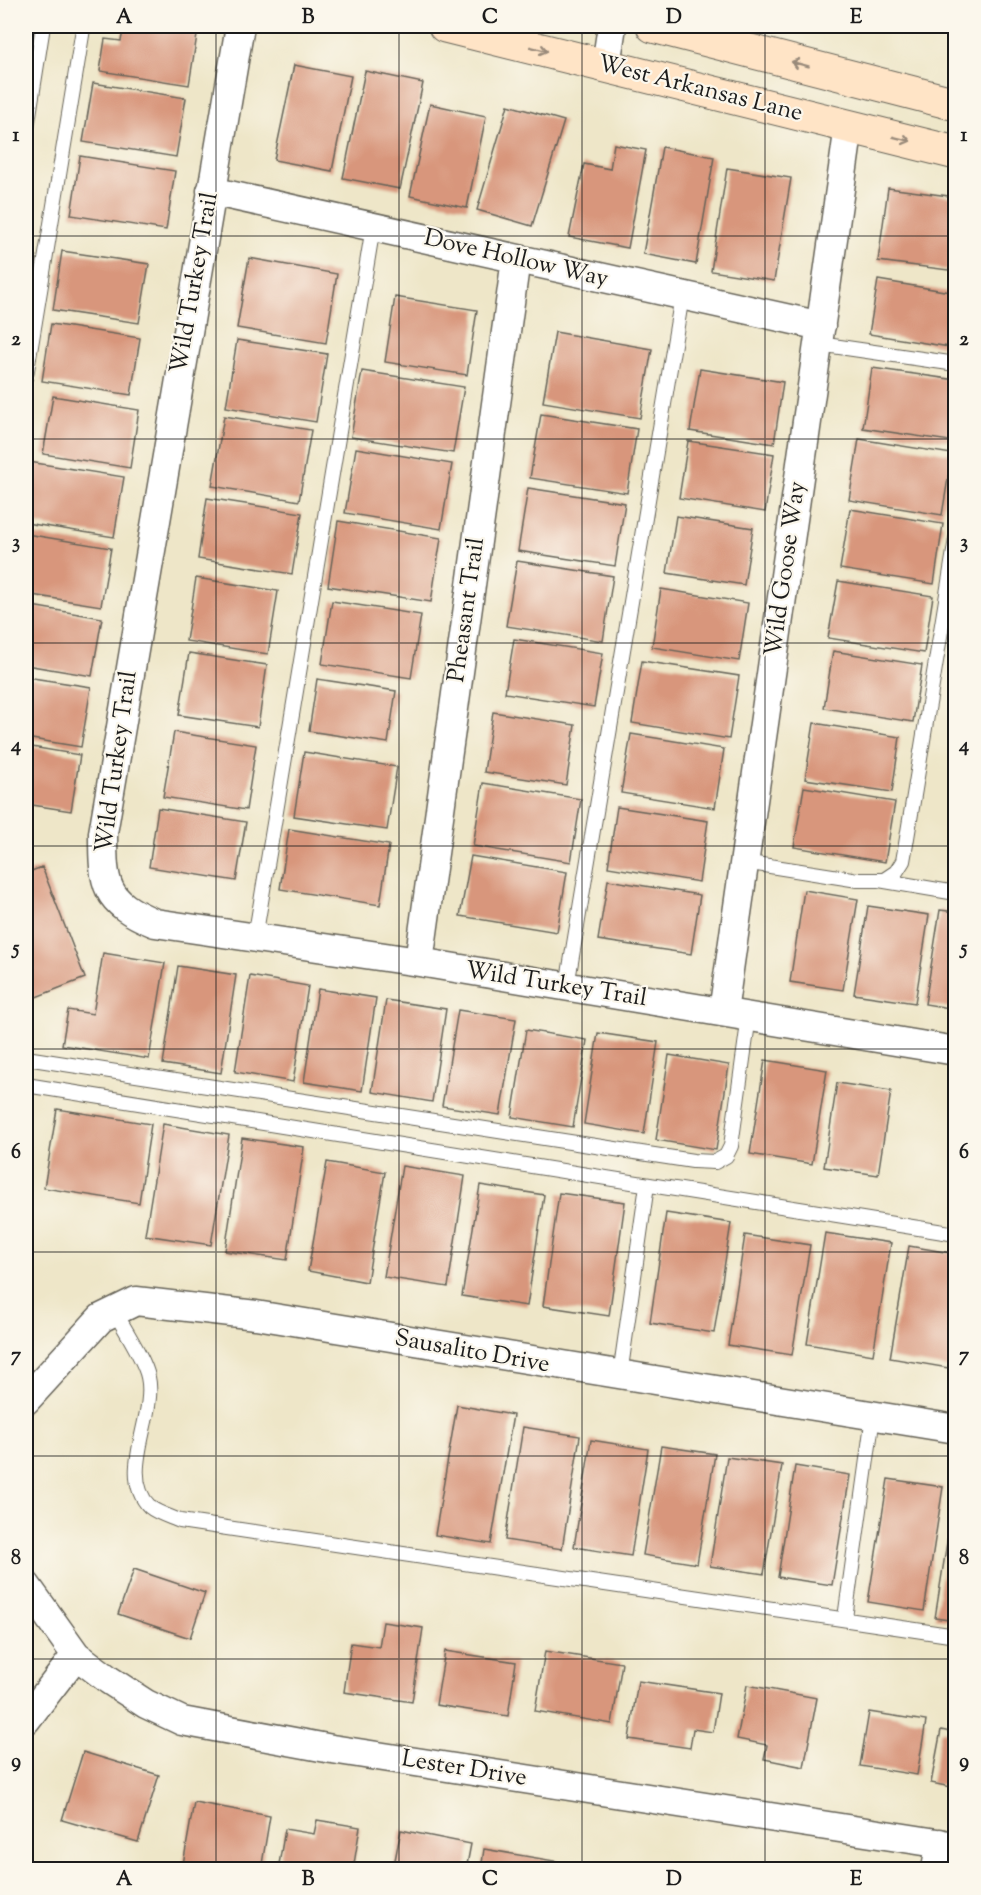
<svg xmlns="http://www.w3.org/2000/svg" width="981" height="1895" font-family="'Sorts Mill Goudy',serif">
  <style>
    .building { fill: #d8967b }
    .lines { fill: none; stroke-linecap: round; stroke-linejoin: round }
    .lane-casing { stroke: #666358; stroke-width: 16 }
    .street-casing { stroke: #666358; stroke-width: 31 }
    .secondary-casing { stroke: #666358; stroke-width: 35 }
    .lane { stroke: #fff; stroke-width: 14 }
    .street { stroke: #fff; stroke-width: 28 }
    .secondary { stroke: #ffe4c6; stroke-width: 33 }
    .oneway { stroke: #998a7a }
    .grid { fill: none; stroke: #1c1c1c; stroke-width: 1.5; stroke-opacity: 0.55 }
    .labels { text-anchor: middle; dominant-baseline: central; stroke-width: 4.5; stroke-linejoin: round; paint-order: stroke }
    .street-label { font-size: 24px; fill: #1c1c1c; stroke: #fbf7ec }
    .neatline { fill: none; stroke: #1c1c1c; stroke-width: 2 }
    .grid-label { font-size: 20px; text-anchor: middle; font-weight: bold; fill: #1c1c1c }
  </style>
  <rect width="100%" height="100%" fill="#fbf7ec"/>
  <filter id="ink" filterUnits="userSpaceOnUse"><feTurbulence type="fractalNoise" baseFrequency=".0167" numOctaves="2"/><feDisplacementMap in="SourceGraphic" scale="12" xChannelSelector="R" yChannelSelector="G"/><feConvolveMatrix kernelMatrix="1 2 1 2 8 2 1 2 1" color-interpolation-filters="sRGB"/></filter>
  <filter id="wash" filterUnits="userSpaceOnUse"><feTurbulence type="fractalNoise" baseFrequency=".008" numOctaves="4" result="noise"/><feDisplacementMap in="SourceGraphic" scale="24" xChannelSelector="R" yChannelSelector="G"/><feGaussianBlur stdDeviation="1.35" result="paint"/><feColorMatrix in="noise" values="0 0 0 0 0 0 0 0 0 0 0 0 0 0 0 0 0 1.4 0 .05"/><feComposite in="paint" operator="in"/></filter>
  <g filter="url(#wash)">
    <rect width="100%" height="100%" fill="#eee6c8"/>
    <g id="blocks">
      <path class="building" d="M124,26H177L198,29L189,85L100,71L105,39L121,41Z
        M895,26H939L938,34Z
        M294,65L351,76L332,171L274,160Z
        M365,71L423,83L400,189L343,178Z
        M93,83L186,98L176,157L83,142Z
        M430,104L486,116L467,208L410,196Z
        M508,105L564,121L532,226L477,210Z
        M614,144L646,150L628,248L569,237L584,164L610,169Z
        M662,147L714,157L696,264L643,254Z
        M80,156L175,171L166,230L71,215Z
        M727,168L791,178L774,281L711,271Z
        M888,188L956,197V271L878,261Z
        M62,251L149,264L139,323L53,310Z
        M249,258L337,274L326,343L237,328Z
        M878,280L956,293V348L869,334Z
        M395,297L477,310L467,375L385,362Z
        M51,324L140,338L131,395L42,381Z
        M555,332L652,349L640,418L543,402Z
        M237,340L327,354L316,422L226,407Z
        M872,368L956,380V442L863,428Z
        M700,369L783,382L774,444L690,431Z
        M362,371L464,387L453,453L351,437Z
        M53,396L139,410L130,468L43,454Z
        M541,414L637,429L627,493L530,478Z
        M224,416L311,430L299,501L212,486Z
        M859,439L952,454L942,515L849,500Z
        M688,441L774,454L765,512L679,498Z
        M356,448L452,464L441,529L345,513Z
        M29,462L124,477L114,537L26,523V482Z
        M528,488L625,503L615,566L518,551Z
        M207,498L302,513L292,574L198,559Z
        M850,509L943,524L934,584L840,569Z
        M676,516L753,528L744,585L667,573Z
        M338,521L441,538L431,602L328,586Z
        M26,534L111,548L101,606L26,594Z
        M517,561L613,576L603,641L506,626Z
        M196,578L278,591L268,654L186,641Z
        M838,581L933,596L924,653L828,638Z
        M661,589L748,603L739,661L652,647Z
        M332,601L421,615L411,678L322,664Z
        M26,605L102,618L92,676L26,665Z
        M514,639L603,653L594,707L505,693Z
        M833,651L922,665L913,722L824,708Z
        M189,653L267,665L258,727L179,715Z
        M642,661L739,676L729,739L632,723Z
        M26,677L91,687L81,747L26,738Z
        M317,679L396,691L388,743L309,731Z
        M493,712L575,725L566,785L484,772Z
        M814,723L900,737L892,792L805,779Z
        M174,732L256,745L246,810L163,797Z
        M631,734L724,749L715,808L621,793Z
        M26,746L80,755L71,811L26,804Z
        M304,752L397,767L387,830L294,816Z
        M483,783L581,799L571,862L473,846Z
        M804,787L895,802L885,862L794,847Z
        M617,807L708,821L699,882L608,867Z
        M158,808L246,822L236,881L149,867Z
        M289,829L389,845L380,905L280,889Z
        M471,856L567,872L557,932L460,916Z
        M42,867L85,978L26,1001V873Z
        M608,880L700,895L691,954L598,940Z
        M804,890L858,899L843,990L790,982Z
        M868,906L929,915L915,1003L854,994Z
        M940,910L956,912V1009L925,1004Z
        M103,953L165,963L149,1059L62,1045L68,1010L93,1014Z
        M178,966L236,975L221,1073L163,1064Z
        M250,976L308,986L293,1082L235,1072Z
        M318,989L376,998L362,1091L304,1082Z
        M386,1000L446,1009L432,1102L372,1092Z
        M458,1010L516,1019L500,1115L442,1106Z
        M526,1030L587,1040L573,1127L512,1117Z
        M598,1033L658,1042L644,1134L584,1124Z
        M669,1055L729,1065L716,1150L656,1140Z
        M765,1060L827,1070L812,1164L750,1154Z
        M837,1083L891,1091L878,1175L824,1167Z
        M57,1109L151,1124L139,1203L44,1188Z
        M163,1124L229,1135L211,1245L145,1235Z
        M242,1138L304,1147L287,1260L225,1251Z
        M327,1162L385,1172L367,1282L308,1271Z
        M402,1166L465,1176L448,1287L384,1277Z
        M480,1185L544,1195L527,1306L462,1296Z
        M559,1193L625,1202L609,1316L543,1306Z
        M666,1213L731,1223L714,1333L650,1323Z
        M825,1233L891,1243L873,1355L807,1344Z
        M745,1235L810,1245L792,1355L728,1345Z
        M909,1246L956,1254V1322L948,1368L890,1358Z
        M457,1405L513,1415L491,1544L435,1535Z
        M523,1427L580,1436L562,1549L505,1540Z
        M591,1440L648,1449L631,1556L574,1547Z
        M661,1446L715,1454L697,1564L643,1555Z
        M727,1457L782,1465L764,1574L710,1566Z
        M795,1466L850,1475L832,1585L778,1577Z
        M888,1479L943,1487L924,1611L868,1602Z
        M954,1498H956V1621L935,1618Z
        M134,1569L205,1593L190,1638L118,1614Z
        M383,1622L423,1628L412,1702L344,1692L351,1643L379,1647Z
        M445,1651L516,1662L508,1716L436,1705Z
        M545,1651L622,1663L612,1724L535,1711Z
        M638,1681L719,1693L713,1732L693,1729L690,1748L629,1739Z
        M747,1685L817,1698L804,1767L764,1759L767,1745L737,1739Z
        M869,1712L926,1721L917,1775L860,1766Z
        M941,1730L956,1733V1788L931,1783Z
        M83,1752L159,1775L138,1842L62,1820Z
        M194,1802L270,1816L261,1870L228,1867V1870H182Z
        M317,1820L360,1827L353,1870H278L285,1829L314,1834Z
        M401,1830L471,1844L466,1870H393Z
        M484,1849L566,1863L565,1870H481Z"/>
    </g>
  </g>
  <g filter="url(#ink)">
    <use href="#blocks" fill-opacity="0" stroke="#666358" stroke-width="1.5"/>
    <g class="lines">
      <g class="lane-casing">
        <path id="lane" d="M26,134L43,26
          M819,344L956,364
          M26,376L83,29
          M744,862L858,880H884L896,872L903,861L906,844L956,539
          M879,880L956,893
          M255,938L373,227
          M567,986L682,296
          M26,1058L693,1161L715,1162L726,1156L731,1146L749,1016
          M26,1085L956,1234
          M114,1310C123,1327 145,1360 148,1377C157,1416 117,1474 150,1507C157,1513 171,1517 180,1521L956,1636
          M620,1375L647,1185
          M845,1618L873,1416"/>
      </g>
      <g class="street-casing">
        <path id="street" d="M240,26L103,833C103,885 104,902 155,923L419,962L956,1051
          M606,65L612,26
          M211,191L821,326
          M419,962L516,259
          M723,1012L849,126
          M26,1400L101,1318L136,1301L256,1315L956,1429
          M26,1585L76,1655L109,1680L146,1704L182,1721L332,1749L956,1846
          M26,1720L76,1655
          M936,1870L940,1843"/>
      </g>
      <g class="secondary-casing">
        <path id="secondary" d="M445,26L956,153
          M653,26L956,104"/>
      </g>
      <use href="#lane" class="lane"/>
      <use href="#street" class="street"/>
      <use href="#secondary" class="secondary"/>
    </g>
    <defs><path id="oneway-shaft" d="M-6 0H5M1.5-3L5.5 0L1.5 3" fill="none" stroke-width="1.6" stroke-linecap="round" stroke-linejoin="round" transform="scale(1.5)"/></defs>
    <g class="oneway">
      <use href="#oneway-shaft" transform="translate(539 49) rotate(14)"/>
      <use href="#oneway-shaft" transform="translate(800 64) rotate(-165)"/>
      <use href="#oneway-shaft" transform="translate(902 139) rotate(14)"/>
    </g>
  </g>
  <path class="grid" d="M216,26V1870M399,26V1870M582,26V1870M765,26V1870M26,236H956M26,439H956M26,643H956M26,846H956M26,1049H956M26,1252H956M26,1456H956M26,1659H956"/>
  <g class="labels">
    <g class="street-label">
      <text transform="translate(700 89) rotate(14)">West Arkansas Lane</text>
      <text transform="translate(516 259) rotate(13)">Dove Hollow Way</text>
      <text transform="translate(195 283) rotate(-80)">Wild Turkey Trail</text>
      <text transform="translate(786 569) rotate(-82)">Wild Goose Way</text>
      <text transform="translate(467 610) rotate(-82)">Pheasant Trail</text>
      <text transform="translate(117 762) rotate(-82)">Wild Turkey Trail</text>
      <text transform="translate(556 985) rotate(9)">Wild Turkey Trail</text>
      <text transform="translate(472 1352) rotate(10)">Sausalito Drive</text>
      <text transform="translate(464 1769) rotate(9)">Lester Drive</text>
    </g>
  </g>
  <rect width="981" height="1895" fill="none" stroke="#fbf7ec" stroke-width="66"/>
  <rect x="33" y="33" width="915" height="1829" class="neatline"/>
  <g class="grid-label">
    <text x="124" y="23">A</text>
    <text x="308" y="23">B</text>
    <text x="490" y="23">C</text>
    <text x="674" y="23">D</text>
    <text x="856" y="23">E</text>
    <text x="16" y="141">1</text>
    <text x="964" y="141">1</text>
    <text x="16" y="345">2</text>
    <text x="964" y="345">2</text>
    <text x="16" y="548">3</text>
    <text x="964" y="548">3</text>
    <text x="16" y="751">4</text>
    <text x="964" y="751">4</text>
    <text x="16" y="954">5</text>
    <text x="964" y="954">5</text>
    <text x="16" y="1158">6</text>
    <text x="964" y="1158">6</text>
    <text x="16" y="1361">7</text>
    <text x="964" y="1361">7</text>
    <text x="16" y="1564">8</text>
    <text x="964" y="1564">8</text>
    <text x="16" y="1767">9</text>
    <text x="964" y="1767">9</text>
    <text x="124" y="1885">A</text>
    <text x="308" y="1885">B</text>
    <text x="490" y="1885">C</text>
    <text x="674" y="1885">D</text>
    <text x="856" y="1885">E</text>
  </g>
</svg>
